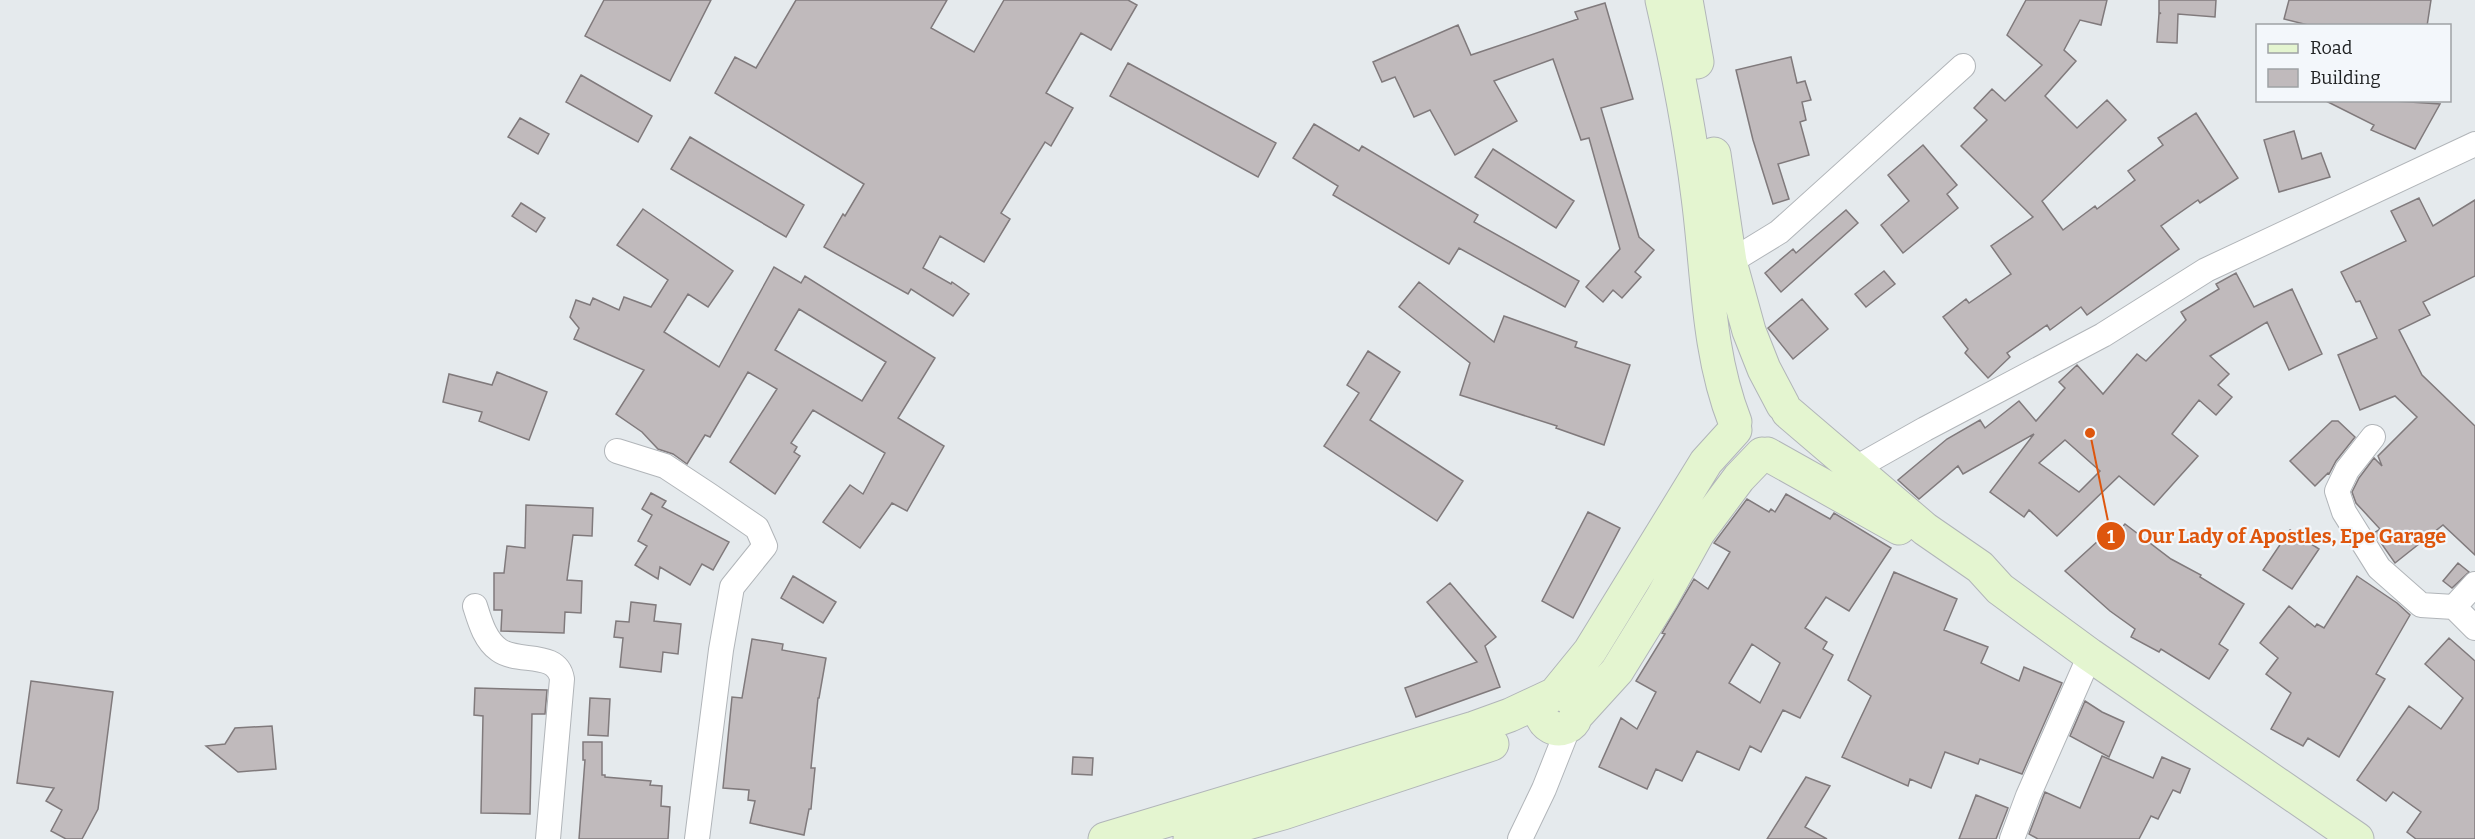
<svg xmlns="http://www.w3.org/2000/svg" width="2475" height="839" font-family="Bitter,serif">
  <style>
    .building { fill: #c0babc; stroke: #807a7c; stroke-width: 1.5; fill-rule: evenodd }
    .lines { fill: none; stroke-linecap: round; stroke-linejoin: round }
    .street-casing { stroke: #b1b5b9; stroke-width: 26 }
    .secondary-casing { stroke: #b1b5b9; stroke-width: 35 }
    .street { stroke: #fff; stroke-width: 24 }
    .secondary { stroke: #e4f5d0; stroke-width: 33 }
    .leader { fill: none; stroke: #de560d; stroke-width: 2 }
    .callout-dot { fill: #de560d; stroke: #f3f7fb; stroke-width: 2 }
    .mark-label { font-size: 18px; text-anchor: middle; font-weight: bold; fill: #fff }
    .callout-label { font-size: 20px; text-anchor: middle; font-weight: bold; fill: #de560d; stroke: #f3f7fb; stroke-width: 4.5; stroke-linejoin: round; paint-order: stroke }
  </style>
  <rect width="100%" height="100%" fill="#e5eaed"/>
  <path class="building" d="M604,0H711L670,81L585,36Z
    M796,0H947L931,28L974,52L1004,0H1128L1137,5L1111,50L1081,33L1046,93L1073,108L1051,146L1045,142L1001,213L1010,219L984,262L940,236L923,268L951,284L952,282L969,294L953,316L911,289L908,294L824,247L843,214L845,216L864,184L715,93L735,57L756,68Z
    M2026,0H2107L2101,25L2080,20L2064,50L2076,61L2045,96L2077,128L2107,100L2126,120L2042,201L2063,230L2095,206L2097,209L2135,180L2128,171L2163,145L2158,138L2196,113L2238,178L2200,203L2198,200L2161,226L2179,249L2087,315L2081,307L2050,330L2047,325L2007,353L2010,357L1988,378L1965,353L1968,349L1943,317L1966,299L1969,303L2011,274L1991,246L2033,217L1961,146L1987,120L1974,108L1992,89L2005,101L2042,65L2007,35Z
    M2159,0H2216L2215,17L2178,14L2177,43L2157,42L2159,14L2161,13H2159Z
    M2289,0H2431L2427,26H2312L2284,19Z
    M1605,3L1633,99L1601,108L1639,237L1654,250L1635,272L1641,277L1622,298L1613,290L1603,302L1586,287L1620,249L1589,138L1581,140L1553,59L1494,81L1517,121L1455,155L1430,110L1414,117L1395,77L1382,82L1373,62L1458,25L1471,55L1578,19L1575,12Z
    M1791,57L1797,83L1805,81L1811,100L1802,102L1806,120L1800,122L1809,155L1778,164L1789,199L1773,204L1753,140L1736,70Z
    M1128,63L1276,143L1258,177L1110,96Z
    M581,75L652,116L638,142L566,102Z
    M2324,100H2379L2440,104L2415,149L2371,130L2374,125Z
    M520,118L549,134L538,154L508,137Z
    M1314,124L1359,151L1362,146L1478,215L1474,222L1579,281L1565,307L1459,248L1449,264L1333,195L1338,186L1293,158Z
    M2294,131L2302,159L2321,153L2330,177L2279,192L2264,140Z
    M690,137L804,205L786,237L671,169Z
    M1923,145L1957,185L1947,194L1958,208L1903,253L1881,225L1909,201L1888,175Z
    M1493,149L1574,201L1556,228L1475,177Z
    M2419,198L2433,226L2475,200V276L2423,302L2430,315L2399,330L2422,375L2475,426V555L2443,525L2395,563L2374,533L2380,529L2356,503L2352,492L2359,478L2374,458L2382,466L2378,456L2417,417L2395,396L2360,410L2338,355L2377,338L2360,301L2356,302L2341,272L2406,241L2391,211Z
    M521,203L545,218L536,232L512,216Z
    M643,209L733,271L708,307L688,294L664,332L719,367L774,267L801,283L805,276L935,358L898,418L944,446L907,511L892,503L860,548L823,522L850,485L863,494L885,453L813,410L791,443L797,447L794,452L800,456L775,494L730,462L777,389L748,372L710,437L705,435L687,464L673,454L658,449L642,432L616,414L644,370L574,339L579,328L570,317L576,300L590,305L593,298L619,310L624,297L651,307L668,280L617,245ZM799,309L886,362L862,401L775,350Z
    M1846,210L1858,223L1781,292L1765,273L1793,249L1796,253Z
    M1884,271L1895,284L1866,307L1855,294Z
    M2236,273L2254,307L2292,289L2322,354L2289,370L2267,322L2210,356L2229,374L2218,385L2232,397L2216,415L2199,400L2172,434L2198,456L2154,505L2119,476L2057,536L2029,510L2024,517L1990,492L2034,434L1963,474L1958,466L1919,499L1898,480L1947,439L1980,420L1985,428L2019,401L2036,421L2065,388L2059,382L2077,365L2103,394L2137,354L2146,361L2186,320L2181,312L2219,289L2216,284ZM2065,440L2100,471L2079,492L2039,463Z
    M1419,282L1494,342L1504,316L1577,342L1575,347L1630,365L1604,445L1556,428L1557,426L1460,395L1470,363L1399,307Z
    M1802,299L1828,329L1793,359L1768,328Z
    M1368,351L1400,372L1370,420L1463,481L1437,521L1324,446L1359,393L1347,385Z
    M497,372L547,392L529,440L479,421L482,412L443,402L449,374L492,385Z
    M2332,421H2338L2355,437L2336,461L2329,474L2328,473L2315,486L2290,461Z
    M651,493L666,501L662,507L729,542L713,570L702,564L690,585L660,567L658,579L635,565L647,546L638,541L652,515L642,509Z
    M1786,494L1830,519L1834,513L1891,548L1849,611L1826,597L1805,628L1827,642L1823,649L1833,655L1800,718L1783,710L1761,752L1750,746L1739,770L1697,751L1682,781L1656,769L1647,789L1599,767L1621,718L1637,729L1656,692L1636,681L1665,634L1662,633L1694,579L1708,589L1730,552L1714,543L1747,499L1769,512L1771,509L1775,512ZM1752,644L1780,663L1760,703L1729,683Z
    M526,505L593,508L592,536L573,535L567,580L582,581L581,613L565,612L564,633L501,631L502,610H494V573H504L507,546L525,548Z
    M1588,512L1620,528L1573,618L1542,601Z
    M2125,524L2171,559L2201,575L2200,577L2244,604L2219,644L2228,650L2209,679L2161,649L2159,652L2131,637L2135,629L2110,611L2065,571L2099,540L2105,546Z
    M2290,530L2319,549L2292,589L2263,570Z
    M2458,563L2469,572L2452,588L2443,581Z
    M1894,572L1957,599L1944,630L1988,647L1981,663L2019,681L2024,667L2062,683L2022,774L1980,759L1978,764L1945,752L1931,788L1910,779L1908,786L1842,757L1871,696L1848,680Z
    M793,576L836,602L823,623L781,598Z
    M2357,576L2397,603L2410,615L2376,674L2385,679L2339,757L2308,738L2303,746L2271,729L2291,693L2266,674L2278,658L2260,643L2289,606L2315,627L2317,624L2324,628Z
    M1450,583L1496,637L1485,646L1500,687L1416,717L1405,688L1477,662L1427,602Z
    M631,602L656,605L654,621L681,624L678,654L663,652L661,672L620,667L623,638L614,637L616,621L629,622Z
    M2449,638L2475,661V839H2416L2407,832L2421,812L2393,792L2386,801L2357,780L2409,706L2441,729L2463,698L2425,664Z
    M752,639L783,644L782,650L826,658L819,698H818L811,768H815L811,809H809L804,835L750,823L755,801L748,800L749,790L723,788L732,697L742,698Z
    M31,681L113,692L98,809L82,839H66L51,831L62,810L46,801L54,788L17,783Z
    M475,688L547,690L545,714H532L530,814L481,813L483,716L474,715Z
    M590,698L610,699L608,736L588,735Z
    M2085,701L2102,712L2124,722L2109,757L2070,736Z
    M272,726L276,769L238,772L206,746L225,744L235,728Z
    M583,742H602V775H605V777L651,781L650,785L662,786L661,806L670,807L668,839H579L585,760H583Z
    M2102,756L2153,778L2162,757L2190,769L2180,793L2173,790L2158,819L2151,816L2139,839H2038L2029,834L2045,792L2080,808Z
    M1073,757L1093,758L1092,775L1072,774Z
    M1806,777L1830,786L1805,827L1827,839H1767Z
    M1976,795L2008,808L1996,839H1959Z"/>
  <g class="lines">
    <g class="street-casing">
      <path id="street" d="M1730,262L1779,232L1963,66
        M2373,437L2347,470L2337,491L2344,512L2379,568L2421,605L2454,607L2475,584
        M617,451L665,466L709,495L757,528L765,546L732,587L721,650L697,839
        M1854,469L1925,429L2103,335L2206,270L2475,144
        M475,606C480,622 485,640 499,650C518,664 557,650 562,679L548,839
        M2454,607L2475,628
        M1520,839L1544,789L1569,726
        M2012,839L2028,796L2090,655"/>
    </g>
    <g class="secondary-casing">
      <path id="secondary" d="M1662,0C1677,65 1690,131 1698,197C1708,272 1707,351 1735,422
        M1686,0L1697,62
        M1714,154L1730,262L1749,331L1764,369L1783,405
        M1788,412L1925,529L1980,567L2000,589L2090,655L2357,839
        M1767,454L1899,528
        M1555,694L1590,651L1706,462L1735,430
        M1576,716L1617,671L1662,598L1698,533L1739,478L1762,454
        M1105,839L1474,728L1510,715L1555,694L1561,693L1572,699C1590,726 1548,744 1540,711L1544,700
        M1190,839L1283,813L1492,744"/>
    </g>
    <use href="#street" class="street"/>
    <use href="#secondary" class="secondary"/>
  </g>
  <path class="leader" d="M2090 433L2111 536"/>
  <g class="callout-dot">
    <circle cx="2090" cy="433" r="6"/>
    <circle cx="2111" cy="536" r="15"/>
  </g>
  <g class="mark-label">
    <text x="2111" y="543">1</text>
  </g>
  <g class="callout-label">
    <text x="2292" y="543">Our Lady of Apostles, Epe Garage</text>
  </g>
  <rect x="2256" y="24" width="195" height="78" fill="#f3f7fb" stroke="#9fa2a5" stroke-width="1.5"/>
  <rect x="2268" y="44" width="30" height="9" fill="#e4f5d0" stroke="#9fa2a5" stroke-width="1.5"/>
  <text x="2310" y="54" font-size="18" fill="#212324">Road</text>
  <rect x="2268" y="69" width="30" height="18" fill="#c0babc" stroke="#9fa2a5" stroke-width="1.5"/>
  <text x="2310" y="84" font-size="18" fill="#212324">Building</text>
</svg>
